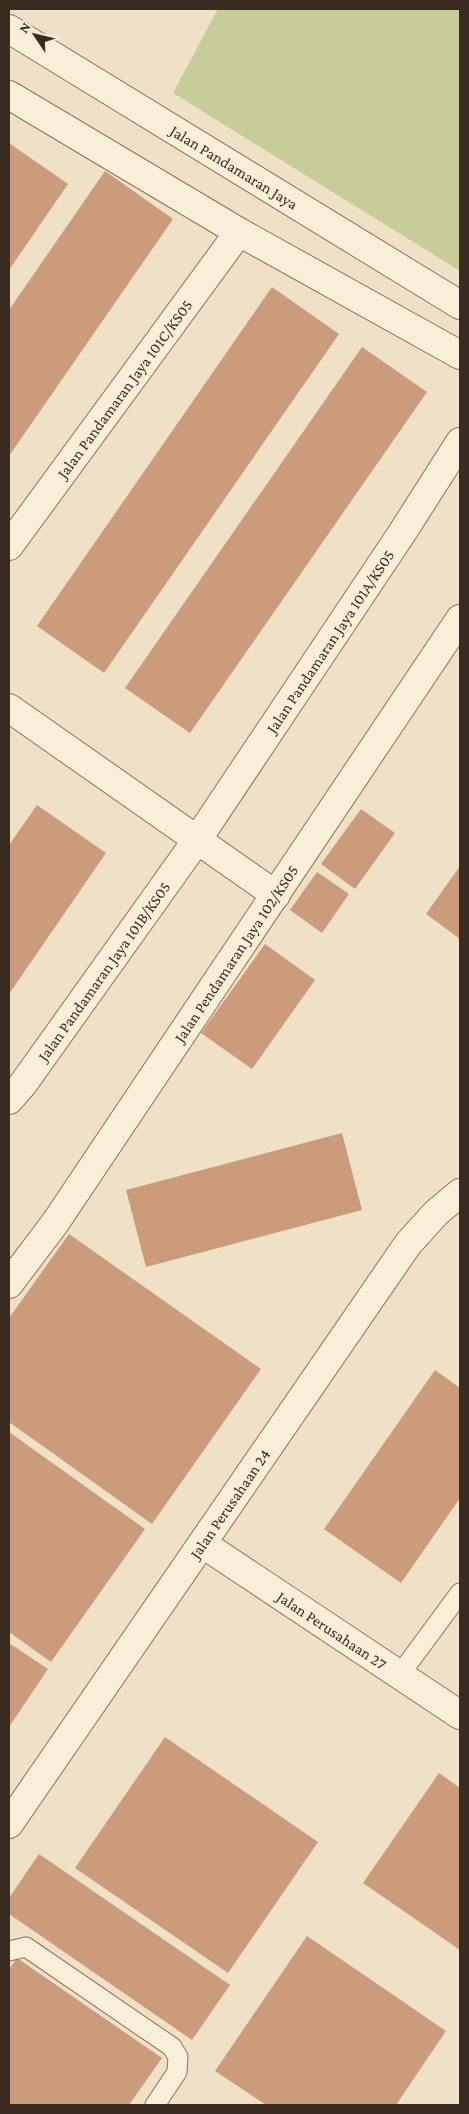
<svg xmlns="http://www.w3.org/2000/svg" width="469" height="2114" font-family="'Crimson Pro',serif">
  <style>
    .green { fill: #c7cc99 }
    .building { fill: #cc9b7c }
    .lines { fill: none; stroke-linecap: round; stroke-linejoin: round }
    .service-casing { stroke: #89735b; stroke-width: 21 }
    .minor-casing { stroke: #89735b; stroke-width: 30 }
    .tertiary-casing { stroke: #89735b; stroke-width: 30 }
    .service { stroke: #f9efd9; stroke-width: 19 }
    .minor { stroke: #f9efd9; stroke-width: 28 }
    .tertiary { stroke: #f9efd9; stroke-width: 28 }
    .labels { text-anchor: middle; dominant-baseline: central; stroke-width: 4; stroke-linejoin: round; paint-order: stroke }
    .street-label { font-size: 16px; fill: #392b1f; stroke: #f5ebd5 }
  </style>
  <rect width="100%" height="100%" fill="#eee1c5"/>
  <path class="green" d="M218,9H460V271L173,93Z"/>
  <path class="building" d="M9,143L68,184L9,270Z
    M105,171L173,219L9,456V310Z
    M272,287L339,334L104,673L37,626Z
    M362,347L427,392L190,733L125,688Z
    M37,805L106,853L9,994V845Z
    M361,809L395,833L355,889L321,864Z
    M460,866V939L426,914Z
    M317,872L349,894L322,933L290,910Z
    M265,944L315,980L252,1069L201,1033Z
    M342,1133L362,1210L146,1267L126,1190Z
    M69,1234L261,1369L152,1524L9,1422V1318Z
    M435,1370L460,1388V1498L401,1583L324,1529Z
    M9,1432L145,1529L51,1662L9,1632Z
    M9,1643L48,1669L9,1727Z
    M165,1737L318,1842L228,1973L75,1868Z
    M439,1773L460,1788V1950L363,1883Z
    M39,1854L230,1985L192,2040L9,1914V1898Z
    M307,1936L446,2031L396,2105H266L215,2071Z
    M17,1958L162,2058L129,2105H9V1969Z"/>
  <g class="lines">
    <g class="service-casing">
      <path id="service" d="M401,1673L460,1593
        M9,1951L26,1947L172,2047L178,2057L177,2072L155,2105"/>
    </g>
    <g class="minor-casing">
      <g id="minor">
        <path d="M9,95L239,232L460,355"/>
        <path id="s1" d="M9,546L239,232"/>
        <path d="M9,708L276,895"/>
        <path id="s2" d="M9,1100L23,1084L197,840L402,533L460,442"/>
        <path id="s3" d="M9,1284L55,1223L460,619"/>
        <path id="s4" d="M203,1544L460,1715"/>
        <path id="s5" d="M9,1824L408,1244L436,1213L460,1193"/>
      </g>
    </g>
    <g class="tertiary-casing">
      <g id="tertiary">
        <path id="s6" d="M9,29L460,305"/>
      </g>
    </g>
    <use href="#service" class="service"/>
    <use href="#minor" class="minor"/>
    <use href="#tertiary" class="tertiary"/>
  </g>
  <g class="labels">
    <g class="street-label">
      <text stroke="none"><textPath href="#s6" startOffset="264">Jalan Pandamaran Jaya</textPath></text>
      <text stroke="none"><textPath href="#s1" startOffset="195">Jalan Pandamaran Jaya 101C/KS05</textPath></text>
      <text stroke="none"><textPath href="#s2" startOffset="560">Jalan Pandamaran Jaya 101A/KS05</textPath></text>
      <text stroke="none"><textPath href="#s3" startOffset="401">Jalan Pendamaran Jaya 102/KS05</textPath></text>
      <text stroke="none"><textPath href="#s2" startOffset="160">Jalan Pandamaran Jaya 101B/KS05</textPath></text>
      <text stroke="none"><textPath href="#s5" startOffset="389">Jalan Perusahaan 24</textPath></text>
      <text stroke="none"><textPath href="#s4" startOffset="155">Jalan Perusahaan 27</textPath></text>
    </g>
  </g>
  <rect width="469" height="2114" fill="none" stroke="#392b1f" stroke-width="20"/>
  <g transform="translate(35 35) rotate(305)" stroke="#f5ebd5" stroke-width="4" paint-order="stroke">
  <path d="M0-4L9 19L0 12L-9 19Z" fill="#392b1f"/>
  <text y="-8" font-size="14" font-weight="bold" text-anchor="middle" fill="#392b1f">N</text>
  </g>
</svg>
